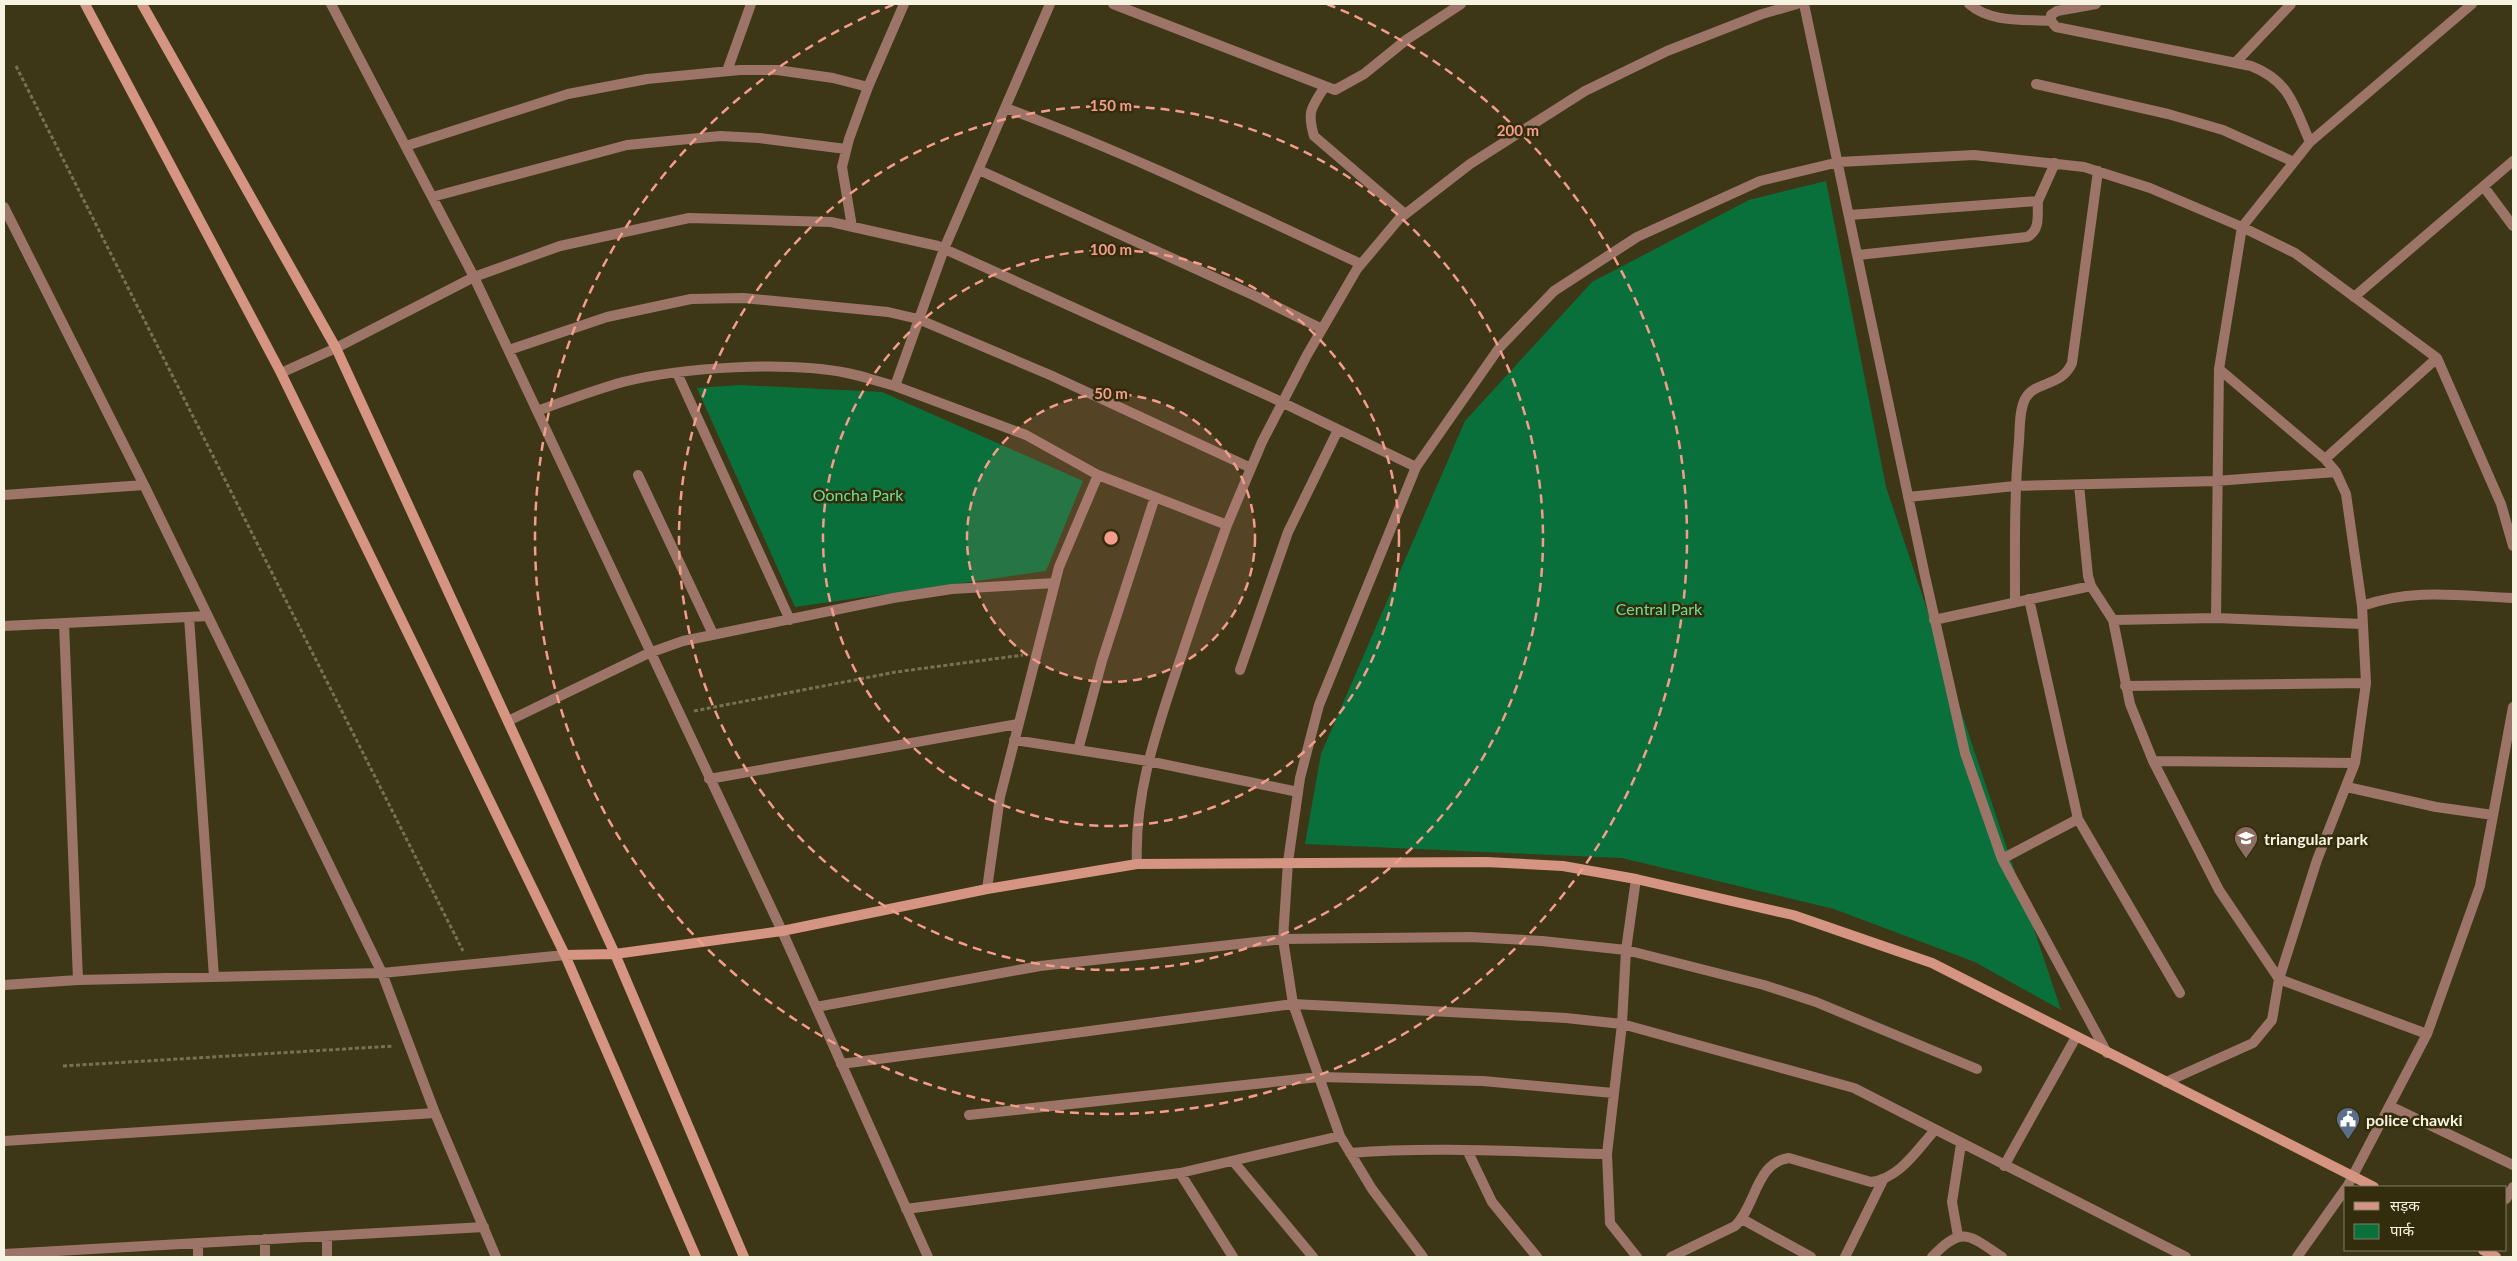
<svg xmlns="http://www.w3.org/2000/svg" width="2517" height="1261" font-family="Lato,'Noto Sans Devanagari',sans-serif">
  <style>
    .green { fill: #0a703b }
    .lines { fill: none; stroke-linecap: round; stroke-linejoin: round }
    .path { stroke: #777155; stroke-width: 3; stroke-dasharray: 4 2.5; stroke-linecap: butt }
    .street { stroke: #9d7468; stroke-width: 10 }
    .secondary { stroke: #d69582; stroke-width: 10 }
    .ring { fill: none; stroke: #f49d8c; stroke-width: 2.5; stroke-dasharray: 9 6 }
    .labels { text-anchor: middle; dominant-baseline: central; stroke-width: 5; stroke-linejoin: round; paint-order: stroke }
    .park-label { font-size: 16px; fill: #6be094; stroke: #332d0d }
    .poi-label { font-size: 16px; font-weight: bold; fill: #f7f3e1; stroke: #332d0d; text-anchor: start }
    .centre { fill: #f49d8c; stroke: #332d0d; stroke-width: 2.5 }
    .ring-label { font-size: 15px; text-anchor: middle; font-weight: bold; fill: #f49d8c; stroke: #332d0d; stroke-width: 5; stroke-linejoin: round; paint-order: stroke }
  </style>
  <rect width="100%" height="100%" fill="#3e3717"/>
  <path class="green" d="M1826,181L1886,487L2061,1010L1975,962L1834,909L1622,858L1305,844L1321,754L1465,421L1592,282L1749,200Z
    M741,385L882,392L1083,481L1046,571L795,607L697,388Z"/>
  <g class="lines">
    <path class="path" d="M16,66L463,951
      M694,711L896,672L1023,655
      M63,1066L394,1046"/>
    <path class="street" d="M331,4L474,277L782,931L928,1257
      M1050,4L944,249L895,386L1026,435L1098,475
      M1113,4L1335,90L1364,74L1406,40L1461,4
      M1804,4L1925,576L1965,753L2002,859L2107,1053
      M1969,4C1991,23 2023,19 2051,21
      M2096,4L2057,11L2051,15V21L2056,27L2251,66C2290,81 2294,106 2310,142
      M2235,63L2291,4
      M727,71L751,4
      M2036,84L2168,114L2223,130L2294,162
      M868,87L904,4
      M1324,88C1311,108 1307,112 1314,136L1405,214
      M1006,108C1128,153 1243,209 1361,264
      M406,146L568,94L647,79L740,70H777L833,78L868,87L849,139L842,167L852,227
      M979,170L1255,296L1322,329
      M2484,187L2513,226
      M432,197L627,145L720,136L759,138L846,149
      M4,207L144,485
      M1850,215L2038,201L2055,163
      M1858,255L2027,237C2041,230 2037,215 2038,201
      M2354,297L2513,161
      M509,350L607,317L691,299L743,298L888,312L918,319L1050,375L1251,468
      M2219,369L2325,459
      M281,373L336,348L474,277L560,246L689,218L831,222L938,246L1273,398L1416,467
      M677,373L790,620
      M537,411C565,401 594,390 623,382C684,367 786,361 847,373C863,376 879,382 895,386
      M638,475L713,634
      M2079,485L2088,576L2091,586L2113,620
      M4,495L144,485L382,973L435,1113L496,1257
      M1908,497L2015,486L2216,481L2336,472
      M2029,599L2078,819
      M2015,602C2015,548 2014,495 2019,441C2020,428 2019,411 2025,399C2035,380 2061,388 2072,363L2098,171
      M2362,606L2346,494L2336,472L2325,459L2437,358
      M189,617L214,977
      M2216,618L2219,369L2242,227L2310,142L2472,4
      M1934,620L2091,586
      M64,623L78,980
      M4,626L208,616
      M1240,670L1288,532L1338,430
      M2125,686L2366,683
      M508,721L649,653L683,641L893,598L952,589L1055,583
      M1014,740L1148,761L1298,792
      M1078,750L1102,661L1155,497
      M2153,761L2355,763
      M709,779L1018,724
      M2347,787L2436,807L2493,815
      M2002,859L2078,819L2180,993
      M1137,864C1134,797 1155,735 1176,672C1192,623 1209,574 1227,525
      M1636,879L1626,950L1622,1024L1607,1154L1610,1223L1637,1257
      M987,889L1000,797L1059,567L1098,475L1227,525L1262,442L1307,355L1357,269L1399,219L1470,164L1585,91L1667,51L1762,14L1797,4
      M4,985L78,980L382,973L565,955
      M816,1007L1040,966L1283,939L1470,937L1542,941L1626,950L1764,985L1816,1002L1977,1069
      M2427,1034L2279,979L2317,860L2355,763L2366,683L2362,606C2413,588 2460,596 2513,598
      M841,1064L1293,1004L1566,1018L1622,1024L1854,1088L2186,1257
      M2166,1082L2253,1043L2272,1020L2279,979L2219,890L2153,761L2130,704L2113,620L2216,618L2362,624
      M2390,1106L2513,1165
      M969,1115L1319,1077L1483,1081L1613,1093
      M4,1141L435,1113
      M1467,1150L1492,1202L1537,1257
      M1350,1153C1436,1146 1521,1152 1607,1154
      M1233,1161L1313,1257
      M2004,1166L2076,1037
      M1180,1173L1340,1136
      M2347,1187L2427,1034L2480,886L2513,707
      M2506,1199L2513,1187
      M906,1209L1180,1173L1233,1257
      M1742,1219L1811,1257
      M327,1236V1257
      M1958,1236L1952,1202L1961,1144
      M265,1239V1257
      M198,1243V1257
      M4,1254L484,1227
      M1423,1257L1372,1189L1340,1136L1293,1004L1283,939L1288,862L1300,778L1319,705L1416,467L1499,348L1554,291L1637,237L1760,181L1839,162L1974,155L2084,167L2150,188L2242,227L2295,253L2437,358L2501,504L2513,546
      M1671,1257L1735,1226C1756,1206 1756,1162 1789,1158L1871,1182C1900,1178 1916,1151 1935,1130
      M1845,1257L1883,1180
      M1932,1257C1962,1225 1969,1235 2002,1257
      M2297,1257L2346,1188"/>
    <path class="secondary" d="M85,4L281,373L565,955L696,1257
      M142,4L336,348L615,954L744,1257
      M565,955L615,954L782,931L987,889L1137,864L1486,862L1563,866L1636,879L1793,915L1932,963L2374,1187
      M2483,1250L2496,1257"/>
  </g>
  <circle cx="1111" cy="538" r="144" fill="#f49d8c" fill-opacity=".12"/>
  <g class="ring">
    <circle cx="1111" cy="538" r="144"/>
    <circle cx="1111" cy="538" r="288"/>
    <circle cx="1111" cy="538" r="432"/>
    <path d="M1327 4A576 576 0 1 1 895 4"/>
  </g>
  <defs>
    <g id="school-pin" transform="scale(1.25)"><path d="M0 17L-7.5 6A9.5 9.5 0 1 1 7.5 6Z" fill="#8d6e63" stroke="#332d0d"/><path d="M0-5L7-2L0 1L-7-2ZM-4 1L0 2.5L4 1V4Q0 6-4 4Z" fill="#fff"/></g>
    <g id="civic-pin" transform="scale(1.25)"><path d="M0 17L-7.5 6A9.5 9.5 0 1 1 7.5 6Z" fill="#5c6f8a" stroke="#332d0d"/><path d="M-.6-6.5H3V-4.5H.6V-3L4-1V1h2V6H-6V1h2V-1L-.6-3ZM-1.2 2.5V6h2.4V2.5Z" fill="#fff"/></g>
  </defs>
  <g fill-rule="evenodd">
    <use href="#school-pin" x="2246" y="838"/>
    <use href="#civic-pin" x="2348" y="1119"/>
  </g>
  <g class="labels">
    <g class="park-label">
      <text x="858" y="494">Ooncha Park</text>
      <text x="1659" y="608">Central Park</text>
    </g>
    <g class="poi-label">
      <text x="2264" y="838">triangular park</text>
      <text x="2366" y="1119">police chawki</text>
    </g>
  </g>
  <circle cx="1111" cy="538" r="8" class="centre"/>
  <g class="ring-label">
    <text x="1111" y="111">150 m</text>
    <text x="1518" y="136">200 m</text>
    <text x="1111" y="255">100 m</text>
    <text x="1111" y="399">50 m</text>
  </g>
  <rect width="2517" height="1261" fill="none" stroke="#f7f3e1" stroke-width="10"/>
  <rect x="2344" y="1186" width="162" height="65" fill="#332d0d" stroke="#817c62"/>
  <rect x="2354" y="1202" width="25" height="8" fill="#d69582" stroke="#817c62"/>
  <text x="2390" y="1211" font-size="15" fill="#f7f3e1">सड़क</text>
  <rect x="2354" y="1224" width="25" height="15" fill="#0a703b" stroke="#817c62"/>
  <text x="2390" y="1236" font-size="15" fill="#f7f3e1">पार्क</text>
</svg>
